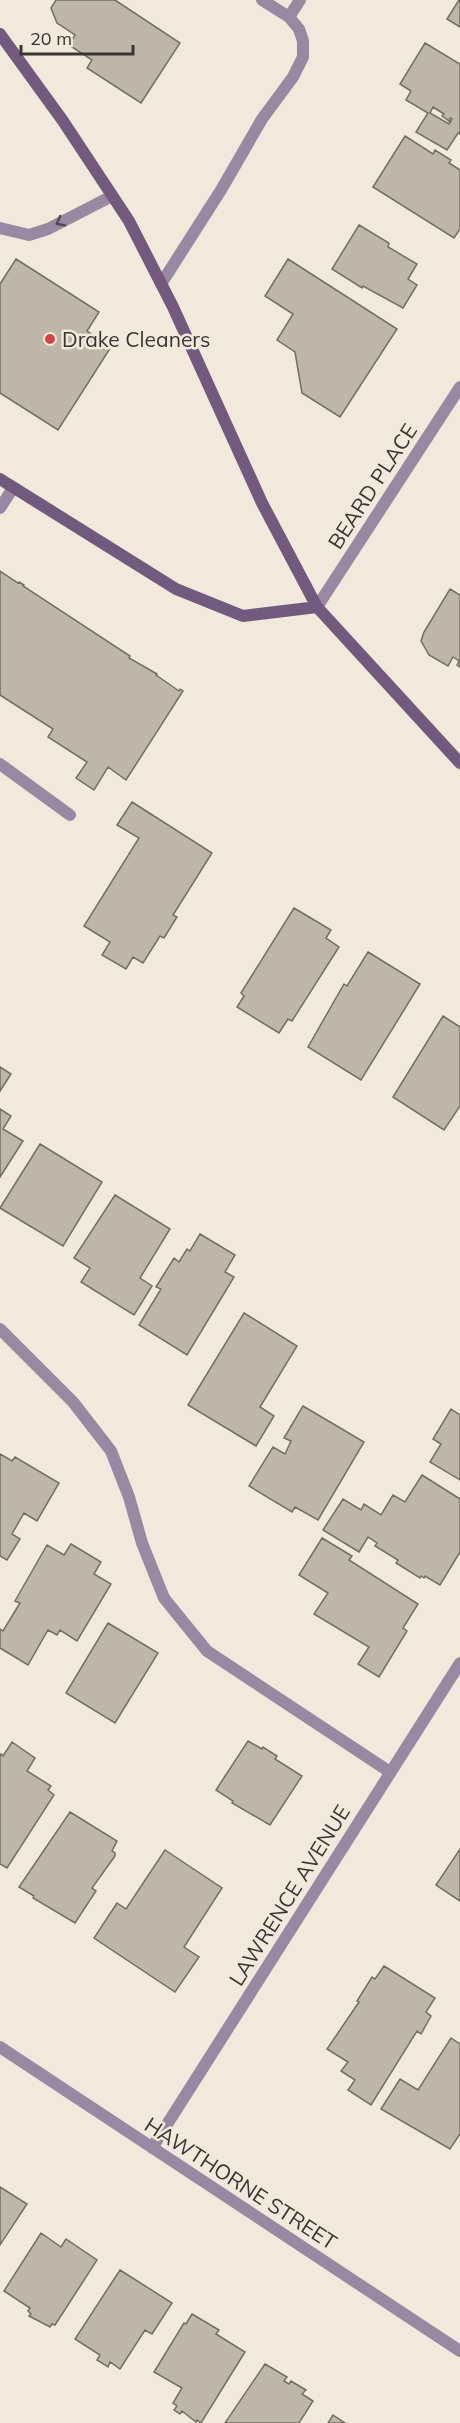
<svg xmlns="http://www.w3.org/2000/svg" width="460" height="2423" font-family="Mulish,sans-serif">
  <style>
    .building { fill: #beb6a8; stroke: #746d61; stroke-width: 1.5; fill-rule: evenodd }
    .lines { fill: none; stroke-linecap: round; stroke-linejoin: round }
    .lane { stroke: #9988a2; stroke-width: 12 }
    .street { stroke: #9988a2; stroke-width: 12 }
    .secondary { stroke: #72597e; stroke-width: 12 }
    .oneway { stroke: #514a4c }
    .poi-dot { fill: #d34540; stroke: #f1e9db; stroke-width: 2 }
    .labels { text-anchor: middle; dominant-baseline: central; stroke-width: 5; stroke-linejoin: round; paint-order: stroke }
    .poi-label { font-size: 21px; fill: #393530; stroke: #f1e9db; text-anchor: start }
    .street-label { font-size: 21px; fill: #393530; stroke: #f1e9db }
  </style>
  <rect width="100%" height="100%" fill="#f1e9db"/>
  <path class="building" d="M56,0H115L180,43L141,103L87,68L92,60L69,45L75,35L57,23L51,8Z
    M459,0H460V27L447,19Z
    M425,43L460,64V134L458,133L447,150L416,132L428,113L406,100L411,91L400,84ZM433,107L444,114L442,116L449,121L450,118L452,119L449,124L430,113Z
    M405,136L433,154L435,150L451,160L449,163L460,170V229L454,238L373,187Z
    M359,225L389,243L388,247L417,264L408,279L417,285L403,308L363,286L362,288L332,269Z
    M16,259L99,312L87,331L111,347L58,430L0,393V284Z
    M288,259L397,329L340,417L302,393L295,352L277,340L293,314L265,296Z
    M0,571L18,583L19,582L24,585L23,586L130,656L129,658L157,674L156,675L179,691L180,689L183,691L126,780L108,767L94,790L76,778L87,762L48,737L53,729L0,695Z
    M450,589L460,595V667L457,665L459,661L453,657L448,666L429,655L421,641L424,632Z
    M132,802L212,853L173,915L177,917L164,938L160,936L143,963L133,957L126,969L102,955L110,942L84,926L139,838L117,825Z
    M294,908L331,930L326,938L339,947L292,1021L288,1019L279,1033L237,1007L244,996L241,993Z
    M368,952L420,984L361,1080L308,1047L344,984L347,986Z
    M443,1016L460,1027V1106L444,1130L393,1097Z
    M0,1067L11,1074L0,1091Z
    M0,1109L11,1116L3,1129L23,1141L0,1177Z
    M40,1144L102,1182L63,1246L0,1208Z
    M115,1195L170,1229L140,1278L152,1286L134,1315L81,1282L90,1268L74,1258Z
    M200,1234L235,1255L225,1272L234,1277L187,1355L139,1325L161,1289L156,1287L174,1258L179,1262L187,1249L190,1251Z
    M244,1313L297,1346L260,1407L274,1416L256,1446L188,1405Z
    M303,1406L364,1442L318,1520L295,1507L292,1512L249,1486L273,1447L285,1454L291,1441L284,1438Z
    M451,1409L460,1415V1480L430,1462L441,1444L433,1439Z
    M0,1454L12,1461L15,1457L59,1483L37,1521L24,1513L12,1534L20,1539L7,1560L0,1556Z
    M422,1475L460,1499V1552L440,1585L425,1576L424,1578L421,1576L420,1578L396,1563L398,1560L375,1546L377,1543L368,1537L359,1552L323,1530L343,1499L361,1510L364,1504L381,1515L393,1495L405,1502Z
    M322,1538L352,1556L349,1560L418,1604L403,1628L407,1631L379,1677L358,1664L369,1647L314,1614L328,1593L299,1575Z
    M71,1544L101,1562L94,1574L111,1584L77,1641L60,1630L57,1635L48,1630L28,1665L0,1648V1629L3,1631L20,1603L15,1601L47,1545L64,1555Z
    M108,1623L158,1653L115,1723L66,1693Z
    M248,1741L262,1749L263,1747L277,1756L275,1759L302,1776L270,1825L232,1803L233,1801L216,1790Z
    M12,1742L35,1758L27,1771L51,1786L48,1790L54,1795L7,1868L0,1864V1756L1,1754L3,1756Z
    M70,1812L117,1841L112,1851L115,1853V1856L92,1888L96,1891L75,1923L33,1898L34,1896L19,1887Z
    M460,1849V1901L436,1885Z
    M165,1850L222,1888L184,1947L199,1957L175,1992L94,1938L117,1903L126,1909Z
    M384,1966L435,1998L426,2012L431,2016L421,2034L417,2031L371,2105L348,2090L355,2080L341,2071L348,2062L327,2049L359,2002L357,2001L372,1977L375,1979Z
    M451,2038L460,2044V2134L450,2149L381,2109L400,2079L418,2090Z
    M0,2187L27,2204L0,2245Z
    M41,2233L61,2247L66,2239L97,2260L55,2325L52,2324L50,2327L29,2316L31,2314L28,2311L30,2308L4,2291Z
    M120,2270L172,2303L152,2334L145,2330L120,2369L110,2362L108,2367L97,2360L100,2355L75,2339Z
    M192,2314L219,2330L216,2334L245,2352L201,2423L197,2420L196,2422L182,2411L180,2414L174,2410L177,2406L173,2403L182,2388L154,2372L184,2323L186,2324Z
    M265,2364L287,2377L284,2381L289,2384L291,2381L306,2390L302,2394L313,2401L299,2423H225Z
    M333,2415L345,2423H328Z"/>
  <g class="lines">
    <path class="lane" d="M289,17L300,0
      M0,228L29,235L48,229L112,196
      M161,284L221,190L262,119L293,77L303,57V41L299,29L289,17L262,0
      M0,508L13,488
      M0,764L70,815"/>
    <path class="street" d="M317,607L460,387
      M0,1329L73,1402L111,1451L129,1497L142,1543L164,1598L207,1651L390,1772
      M0,2047L460,2351
      M152,2148L460,1663"/>
    <path class="secondary" d="M0,34L63,121L129,221L173,307L262,503L317,607L460,763
      M0,479L176,589L243,616L317,607"/>
  </g>
  <defs><path id="oneway-chevron" d="M-2-3.5L2.5 0L-2 3.5" fill="none" stroke-width="1.6" stroke-linecap="round" stroke-linejoin="round" transform="scale(1.5)"/></defs>
  <use class="oneway" href="#oneway-chevron" transform="translate(60 222) rotate(153)"/>
  <circle class="poi-dot" cx="50" cy="339" r="6"/>
  <g class="labels">
    <g class="poi-label">
      <text x="62" y="339">Drake Cleaners</text>
    </g>
    <g class="street-label">
      <text transform="translate(372 486) rotate(-57)">BEARD PLACE</text>
      <text transform="translate(289 1895) rotate(-58)">LAWRENCE AVENUE</text>
      <text transform="translate(241 2183) rotate(33)">HAWTHORNE STREET</text>
    </g>
  </g>
  <path d="M21 45v9h112v-9" fill="none" stroke="#393530" stroke-width="3"/>
  <text x="30" y="45" font-size="18" fill="#393530" stroke="#f1e9db" stroke-width="4.5" paint-order="stroke">20 m</text>
</svg>
